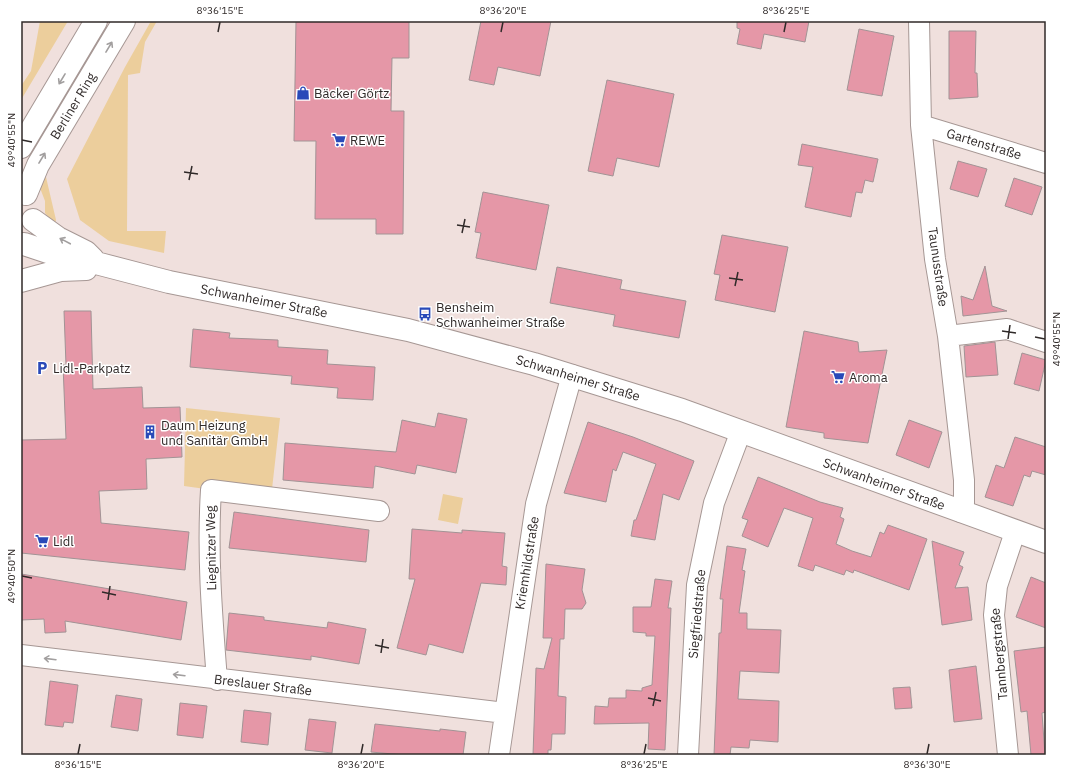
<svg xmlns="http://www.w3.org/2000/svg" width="1067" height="776" font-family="'IBM Plex Sans',sans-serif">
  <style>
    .green { fill: #ecce9c }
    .building { fill: #e597a7; stroke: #a29395 }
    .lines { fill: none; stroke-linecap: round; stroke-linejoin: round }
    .street-casing { stroke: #a69794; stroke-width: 22 }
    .secondary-casing { stroke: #a69794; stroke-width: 24 }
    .street { stroke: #fff; stroke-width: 20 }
    .secondary { stroke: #fff; stroke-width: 22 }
    .oneway { stroke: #a29f9f }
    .ticks { fill: none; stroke: #302a29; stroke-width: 1.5 }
    .labels { text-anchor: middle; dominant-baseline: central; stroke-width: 3; stroke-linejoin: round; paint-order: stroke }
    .poi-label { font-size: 13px; fill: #302a29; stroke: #fff; text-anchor: start }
    .street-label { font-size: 13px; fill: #302a29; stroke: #fff }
    .neatline { fill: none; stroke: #302a29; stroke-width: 1.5 }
    .ticks-label { font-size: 10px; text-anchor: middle; fill: #302a29 }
  </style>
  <rect width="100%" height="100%" fill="#f0e0dd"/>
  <path class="green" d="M40,21H68L21,100V86L31,71Z
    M151,21H157L145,42L140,73L128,75L127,231H166L164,253L109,241L80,220L67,179L125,67Z
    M42,173L46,177L56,220L55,225L45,213V201L40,188Z
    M186,408L280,418L271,498L184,486Z
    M443,494L463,498L458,524L438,520Z"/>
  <path class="building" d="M296,21H409V58H392L391,111H404L403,234H376V219H315L316,141H294Z
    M481,21H551L540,76L498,67L494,85L469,80Z
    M737,21H809L805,42L764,34L761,49L737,44L740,29L737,28Z
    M859,29L894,36L882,96L847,90Z
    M949,31H976L975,73H977L978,97L949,99Z
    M607,80L674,94L659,167L617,158L613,176L588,171Z
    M802,144L878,159L873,182L865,180L862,193L856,192L851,217L805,207L813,167L798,165Z
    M958,161L987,169L978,197L950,189Z
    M1014,178L1042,187L1032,215L1005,206Z
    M483,192L549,205L536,270L476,258L481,233L475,232Z
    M722,235L788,247L775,312L715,300L720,275L714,274Z
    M985,266L992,306L1007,311L963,316L961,296L973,300Z
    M557,267L622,280L620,289L686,301L679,338L613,326L615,315L550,303Z
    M64,311H91L93,389L142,387L143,408L180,407L182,457L146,459L147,489L99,491L101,523L189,532L185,570L21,553V440L66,439L63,365H66Z
    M193,329L230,333L229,338L278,340V347L328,350L327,364L375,367L373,400L337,398L338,388L291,384L292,376L190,367Z
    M804,331L858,342L859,352L887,350L868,443L824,438V433L786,427Z
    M995,342L998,375L966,377L964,346Z
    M1022,353L1046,360L1039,391L1014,384Z
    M438,413L467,419L456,473L417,465L415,474L375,466L373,488L283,480L285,443L396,452L402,420L435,427Z
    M909,420L942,432L929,468L896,455Z
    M588,422L633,437L694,461L679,500L663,494L655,540L631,536L634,520H636L656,464L623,452L616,471L613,469L606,502L564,493Z
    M1015,437L1046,447V475L1032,471L1030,477L1024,475L1013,506L985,497L996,465L1004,468Z
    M758,477L820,502L843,508L840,517L844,519L836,544L852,551L871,557L880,532L884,534L888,525L927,539L909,590L854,570L853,573L846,570L844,575L815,565L813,571L798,566L813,518L784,508L768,547L742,536L748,520L742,518Z
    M234,512L369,530L366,562L229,548Z
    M412,529L462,533V530L505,533L502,566L507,567L506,585L481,583L463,653L429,644L426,655L397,648L415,579H409Z
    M932,541L964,552L959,565L963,567L955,588L968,587L972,620L942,625Z
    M727,546L746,549L742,570L745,571L739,613H747V629L781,630L779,673L740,671L738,699L779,701L778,742L750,740L749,748L731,747L730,755H714L719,633H721L723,599H720Z
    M546,564L585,569L582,590L586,603L582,609H565L564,639H560L558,696L566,697L565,734H552L551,750H548V755H533L536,668L544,669L552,638H543Z
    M21,574L187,602L181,640L65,621L66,632L45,633L44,619L21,620Z
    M1031,577L1046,583V628L1016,617Z
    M655,579L672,581L668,608H671L665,750L648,749L649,723L594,724L595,706L608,707L609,698H626V690L642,691V688L652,685L655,636H646V633L633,632V607H651Z
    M229,613L264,617V620L327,628L328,622L366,629L359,664L311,656V660L226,650Z
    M1046,647V712L1042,713L1045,755H1031L1027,711L1021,712L1014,651Z
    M976,666L982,719L954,722L949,670Z
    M50,681L78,685L73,723L64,722L63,727L45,725Z
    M910,687L912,708L895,709L893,688Z
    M116,695L142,699L138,731L111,727Z
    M180,703L207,706L203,738L177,735Z
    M244,710L271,713L268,745L241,742Z
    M309,719L336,722L332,753L305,750Z
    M375,724L440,731V729L466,732L463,755H404L371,752Z"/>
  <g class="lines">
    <g class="street-casing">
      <path id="street" d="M919,21L921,125L935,259L948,336L964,480V503L961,512
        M921,125L1046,163
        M948,336L1007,329L1046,342
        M21,655L505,713
        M217,680C212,616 207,554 211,490L379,511
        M499,755L536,504L572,375
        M688,755L697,585L714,503L741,431
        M1008,755L994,615L997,586L1015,532"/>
    </g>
    <g class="secondary-casing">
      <path id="secondary" d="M21,147L96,21
        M26,194L38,165L124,21
        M33,220L58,238L86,252L93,259
        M24,244L81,263H96L169,282L408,330L534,364L682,410L1046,542
        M21,281L61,270L86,269"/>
    </g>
    <use href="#street" class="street"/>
    <use href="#secondary" class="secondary"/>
  </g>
  <defs><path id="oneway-shaft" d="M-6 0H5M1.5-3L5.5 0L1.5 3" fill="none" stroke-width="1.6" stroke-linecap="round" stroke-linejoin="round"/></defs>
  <g class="oneway">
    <use href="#oneway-shaft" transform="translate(109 47) rotate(-59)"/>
    <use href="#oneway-shaft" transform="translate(62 79) rotate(121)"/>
    <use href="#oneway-shaft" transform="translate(42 158) rotate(-59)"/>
    <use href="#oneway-shaft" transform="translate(65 241) rotate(-152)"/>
    <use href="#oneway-shaft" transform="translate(50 659) rotate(-173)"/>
    <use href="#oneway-shaft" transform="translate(179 675) rotate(-173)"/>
  </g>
  <path class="ticks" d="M218,32L220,22M501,32L503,22M784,32L786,22M22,140L32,142M184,172L198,174M189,180L192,166M457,225L470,227M462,233L465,219M729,278L743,280M735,286L738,272M1002,331L1016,333M1035,337L1045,339M1008,339L1010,325M22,576L32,578M102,592L116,595M108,600L110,586M375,645L389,648M381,653L383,639M648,698L661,701M653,706L656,692M78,754L80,744M361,754L363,744M644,754L646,744M927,754L929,744"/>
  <defs>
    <g id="shop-bare" transform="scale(1.08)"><path d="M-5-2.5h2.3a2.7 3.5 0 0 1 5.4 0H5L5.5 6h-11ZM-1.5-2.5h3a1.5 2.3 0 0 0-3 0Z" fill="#2949b8" stroke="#fff" stroke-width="2.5" paint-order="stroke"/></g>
    <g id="supermarket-bare" transform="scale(1.08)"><path d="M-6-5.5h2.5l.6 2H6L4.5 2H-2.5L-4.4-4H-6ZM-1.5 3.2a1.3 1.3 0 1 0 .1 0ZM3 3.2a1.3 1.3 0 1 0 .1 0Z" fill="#2949b8" stroke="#fff" stroke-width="2.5" paint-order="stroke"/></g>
    <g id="bus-bare" transform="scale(1.08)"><path d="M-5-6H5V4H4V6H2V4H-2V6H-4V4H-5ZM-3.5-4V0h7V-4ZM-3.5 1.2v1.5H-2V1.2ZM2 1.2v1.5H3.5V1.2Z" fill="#2949b8" stroke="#fff" stroke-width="2.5" paint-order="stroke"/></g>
    <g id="parking-bare" transform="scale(1.08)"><path d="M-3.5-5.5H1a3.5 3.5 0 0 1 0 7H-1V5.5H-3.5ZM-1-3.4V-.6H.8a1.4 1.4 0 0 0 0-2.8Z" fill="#2949b8" stroke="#fff" stroke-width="2.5" paint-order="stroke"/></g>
    <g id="building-bare" transform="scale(1.08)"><path d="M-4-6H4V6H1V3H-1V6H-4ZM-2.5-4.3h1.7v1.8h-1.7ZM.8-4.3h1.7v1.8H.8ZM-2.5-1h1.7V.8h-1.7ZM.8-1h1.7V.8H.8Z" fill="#2949b8" stroke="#fff" stroke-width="2.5" paint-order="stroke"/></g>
  </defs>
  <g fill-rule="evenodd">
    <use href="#shop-bare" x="303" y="93"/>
    <use href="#supermarket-bare" x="339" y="140"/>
    <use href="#bus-bare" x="425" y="314"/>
    <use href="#parking-bare" x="42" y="368"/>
    <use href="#supermarket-bare" x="838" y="377"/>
    <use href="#building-bare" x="150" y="432"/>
    <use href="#supermarket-bare" x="42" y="541"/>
  </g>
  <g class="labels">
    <g class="poi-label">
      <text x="314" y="93">Bäcker Görtz</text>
      <text x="350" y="140">REWE</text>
      <text x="436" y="307">Bensheim<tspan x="436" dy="15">Schwanheimer Straße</tspan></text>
      <text x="53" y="368">Lidl-Parkpatz</text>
      <text x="849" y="377">Aroma</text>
      <text x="161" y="425">Daum Heizung<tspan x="161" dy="15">und Sanitär GmbH</tspan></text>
      <text x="53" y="541">Lidl</text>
    </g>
    <g class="street-label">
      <text transform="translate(73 106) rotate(-59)">Berliner Ring</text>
      <text transform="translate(984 144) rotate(17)">Gartenstraße</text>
      <text transform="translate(938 267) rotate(82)">Taunusstraße</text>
      <text transform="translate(264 301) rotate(11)">Schwanheimer Straße</text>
      <text transform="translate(578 378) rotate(17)">Schwanheimer Straße</text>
      <text transform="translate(884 484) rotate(20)">Schwanheimer Straße</text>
      <text transform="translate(211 548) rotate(-91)">Liegnitzer Weg</text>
      <text transform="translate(527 563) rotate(-81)">Kriemhildstraße</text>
      <text transform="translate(697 614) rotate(-85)">Siegfriedstraße</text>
      <text transform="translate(999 654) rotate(-95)">Tannbergstraße</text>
      <text transform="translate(263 685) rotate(7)">Breslauer Straße</text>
    </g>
  </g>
  <rect width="1067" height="776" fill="none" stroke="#ffffff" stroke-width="44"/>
  <rect x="22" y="22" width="1023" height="732" class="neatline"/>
  <g class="ticks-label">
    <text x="220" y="14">8°36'15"E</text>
    <text x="503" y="14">8°36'20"E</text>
    <text x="786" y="14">8°36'25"E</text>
    <text transform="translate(11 140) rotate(-90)" y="4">49°40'55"N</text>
    <text transform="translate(1056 339) rotate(-90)" y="4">49°40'55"N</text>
    <text transform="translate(11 576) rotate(-90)" y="4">49°40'50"N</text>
    <text x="78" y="768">8°36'15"E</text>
    <text x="361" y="768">8°36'20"E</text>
    <text x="644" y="768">8°36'25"E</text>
    <text x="927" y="768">8°36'30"E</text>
  </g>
</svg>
